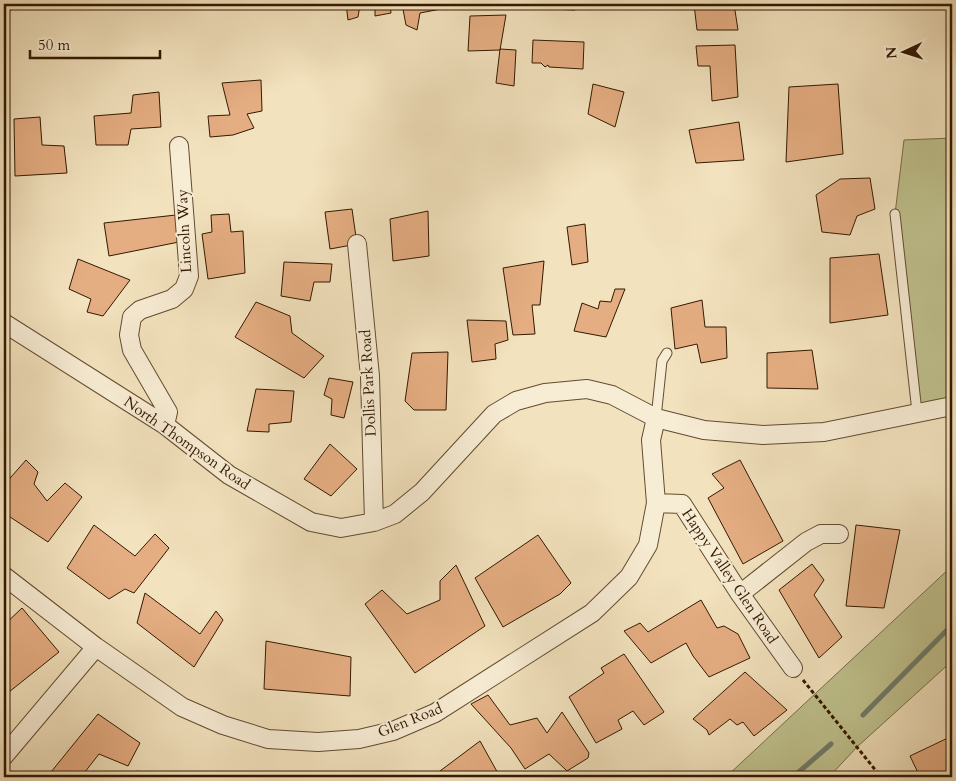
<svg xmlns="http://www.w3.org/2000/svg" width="956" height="781" font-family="Cardo,serif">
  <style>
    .green { fill: #bfc28e; stroke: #796e47 }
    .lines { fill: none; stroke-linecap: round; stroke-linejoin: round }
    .stream { stroke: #717b6b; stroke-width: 5 }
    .building { fill: #e5ad82; stroke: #331900 }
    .service-casing { stroke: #634b2f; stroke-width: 11 }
    .minor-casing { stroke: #634b2f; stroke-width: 20 }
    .path { stroke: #331900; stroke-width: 3; stroke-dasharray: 4 2.5; stroke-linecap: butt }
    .service { stroke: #f7ecd4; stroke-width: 9 }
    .minor { stroke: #f7ecd4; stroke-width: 18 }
    .labels { text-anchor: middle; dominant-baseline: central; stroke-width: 4; stroke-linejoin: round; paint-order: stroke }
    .street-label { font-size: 15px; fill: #331900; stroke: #f7ecd4 }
  </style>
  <rect width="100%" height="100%" fill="#f2e2bd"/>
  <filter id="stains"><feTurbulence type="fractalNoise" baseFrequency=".004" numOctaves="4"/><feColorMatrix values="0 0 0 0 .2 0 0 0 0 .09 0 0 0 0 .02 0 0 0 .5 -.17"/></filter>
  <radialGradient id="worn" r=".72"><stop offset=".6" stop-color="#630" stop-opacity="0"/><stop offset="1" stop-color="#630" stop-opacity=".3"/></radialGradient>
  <path class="green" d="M952,138V428L944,407L917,412L895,214L904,140Z
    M952,566V661L857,747L829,777H726Z"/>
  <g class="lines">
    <path class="stream" d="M863,715L952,625
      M793,777L831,744"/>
  </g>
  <path class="building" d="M4,4H20L11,10L4,8Z
    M346,4H368L360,5L358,17L348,20Z
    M375,4H390L391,13L375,16Z
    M402,4H446V8L420,13L417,30L406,25Z
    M547,4H575V10L548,9Z
    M694,4H734L738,30H697Z
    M795,4H827L828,9H797Z
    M506,15L500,50L468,51L470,16Z
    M533,40L584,42L583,69L549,67L548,65L545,67L541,63H532Z
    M735,45L738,97L712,101L710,66H698L696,46Z
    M500,49L516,50L514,86L496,83Z
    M261,80L262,111L247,114L254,128L233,135L210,137L208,116L230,115L222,83Z
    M593,84L624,92L615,127L588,114Z
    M838,84L843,154L786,162L789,87Z
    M159,92L161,127L131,129L128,145H96L94,116L131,113L133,95Z
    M40,117L42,145L64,146L67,173L15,176L14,119Z
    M739,122L744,160L696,163L689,130Z
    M870,178L875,209L857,216L850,235L822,232L816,195L840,179Z
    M352,209L357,244L330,249L325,212Z
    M428,211L429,256L393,261L390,219Z
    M229,214L231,232L243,231L245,273L208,279L202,234L212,232L211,215Z
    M176,215L179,242L109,256L104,223Z
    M585,224L588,262L572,265L567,227Z
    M879,254L888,315L830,323V258Z
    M78,259L130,280L103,316L87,312L91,299L69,289Z
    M544,261L540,305H532L535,334L513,335L503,268Z
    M284,262L332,264L330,282H314L310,301L281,296Z
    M615,289H625L606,337L574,331L582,303L598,309L600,301L611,302Z
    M702,300L705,327H726L727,358L701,363L697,344L675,349L671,308Z
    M256,302L290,316L292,333L324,356L304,378L235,337Z
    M467,320L506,321L508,340L495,344L496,359L472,362Z
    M812,350L818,389L767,388V353Z
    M448,352L446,410H414L405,401L412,353Z
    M329,378L353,382L344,418L331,415L332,399L324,395Z
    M256,389L294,391L291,422L269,424V432L247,431Z
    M330,444L357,469L331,496L304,479Z
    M26,460L38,472L34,484L47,501L65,483L82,497L48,542L4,513V485Z
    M740,460L783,541L743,564L708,498L724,488L712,474Z
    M94,525L135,556L155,534L169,548L134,593L125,589L109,599L67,568Z
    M856,525L900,530L884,608L846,606Z
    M538,535L571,583L560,594L503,627L475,578Z
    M812,564L824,580L814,595L842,637L819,658L779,590Z
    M456,565L485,626L415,673L365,604L382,590L407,614L440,600V581Z
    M145,593L200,634L216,611L223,620L194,667L137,623Z
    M701,600L717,628L724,626L738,634L750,658L709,677L693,656L686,643L651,663L624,631L640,623L648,632Z
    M22,608L59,652L4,696V625Z
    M266,641L351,657L350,696L264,689Z
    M624,654L664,712L644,725L633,711L618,720L622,729L596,743L569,697L604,673L601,668Z
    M745,672L787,710L754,736L743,722L737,725L730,719L709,735L707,730L693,719Z
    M488,695L510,725L537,718L547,733L562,712L589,753L588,758L567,771L549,754L525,769L511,748L471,704Z
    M98,714L140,743L128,766L99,754L81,777H47Z
    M952,736V777H920L910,756Z
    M480,741L500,777H432Z
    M137,771L159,777H134Z"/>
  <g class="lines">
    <g class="service-casing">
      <path id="service" d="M895,214L917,412
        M656,418L662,361L667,353"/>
    </g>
    <g class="minor-casing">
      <path id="minor" d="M357,244L370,376L374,522
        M4,323L165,425L229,475L311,522L341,528L374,522L395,514L422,492L494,414L516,401L545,393L587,389L612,395L656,418L704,430L763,435L824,432L952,406
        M165,425L168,412L132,350L129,335L132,317L140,310L172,299L184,289L189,276L179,146
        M656,503L682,504L740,594L793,668
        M4,576L96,647L182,707L223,725L268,739L318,742L359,739L393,731L435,713L592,613L629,577L648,545L656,503L651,440L656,418
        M740,594L806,542L821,534H839
        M4,756L96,647"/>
    </g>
    <path class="path" d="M803,680L881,777"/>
    <use href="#service" class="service"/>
    <use href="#minor" class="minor"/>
  </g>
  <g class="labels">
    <g class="street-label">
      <text transform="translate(184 231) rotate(-93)">Lincoln Way</text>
      <text transform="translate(368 383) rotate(-93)">Dollis Park Road</text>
      <text transform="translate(187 443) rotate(35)">North Thompson Road</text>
      <text transform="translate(730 576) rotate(56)">Happy Valley Glen Road</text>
      <text transform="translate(410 720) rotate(-22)">Glen Road</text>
    </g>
  </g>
  <rect width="956" height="781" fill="none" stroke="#f2e2bd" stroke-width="20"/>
  <rect x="5" y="5" width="946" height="771" fill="none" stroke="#331900" stroke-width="2.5"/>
  <rect x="10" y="10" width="936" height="761" fill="none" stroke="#331900"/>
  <g transform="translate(904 52) rotate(266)" stroke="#f7ecd4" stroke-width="4" paint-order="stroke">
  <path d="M0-4L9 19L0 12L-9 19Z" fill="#331900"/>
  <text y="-8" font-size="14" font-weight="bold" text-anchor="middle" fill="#331900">N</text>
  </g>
  <path d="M30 50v8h130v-8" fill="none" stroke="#331900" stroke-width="2.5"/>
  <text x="38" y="50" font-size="15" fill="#331900" stroke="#f7ecd4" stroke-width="4" paint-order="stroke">50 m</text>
  <rect width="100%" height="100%" filter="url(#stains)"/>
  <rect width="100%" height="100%" fill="url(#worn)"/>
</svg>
